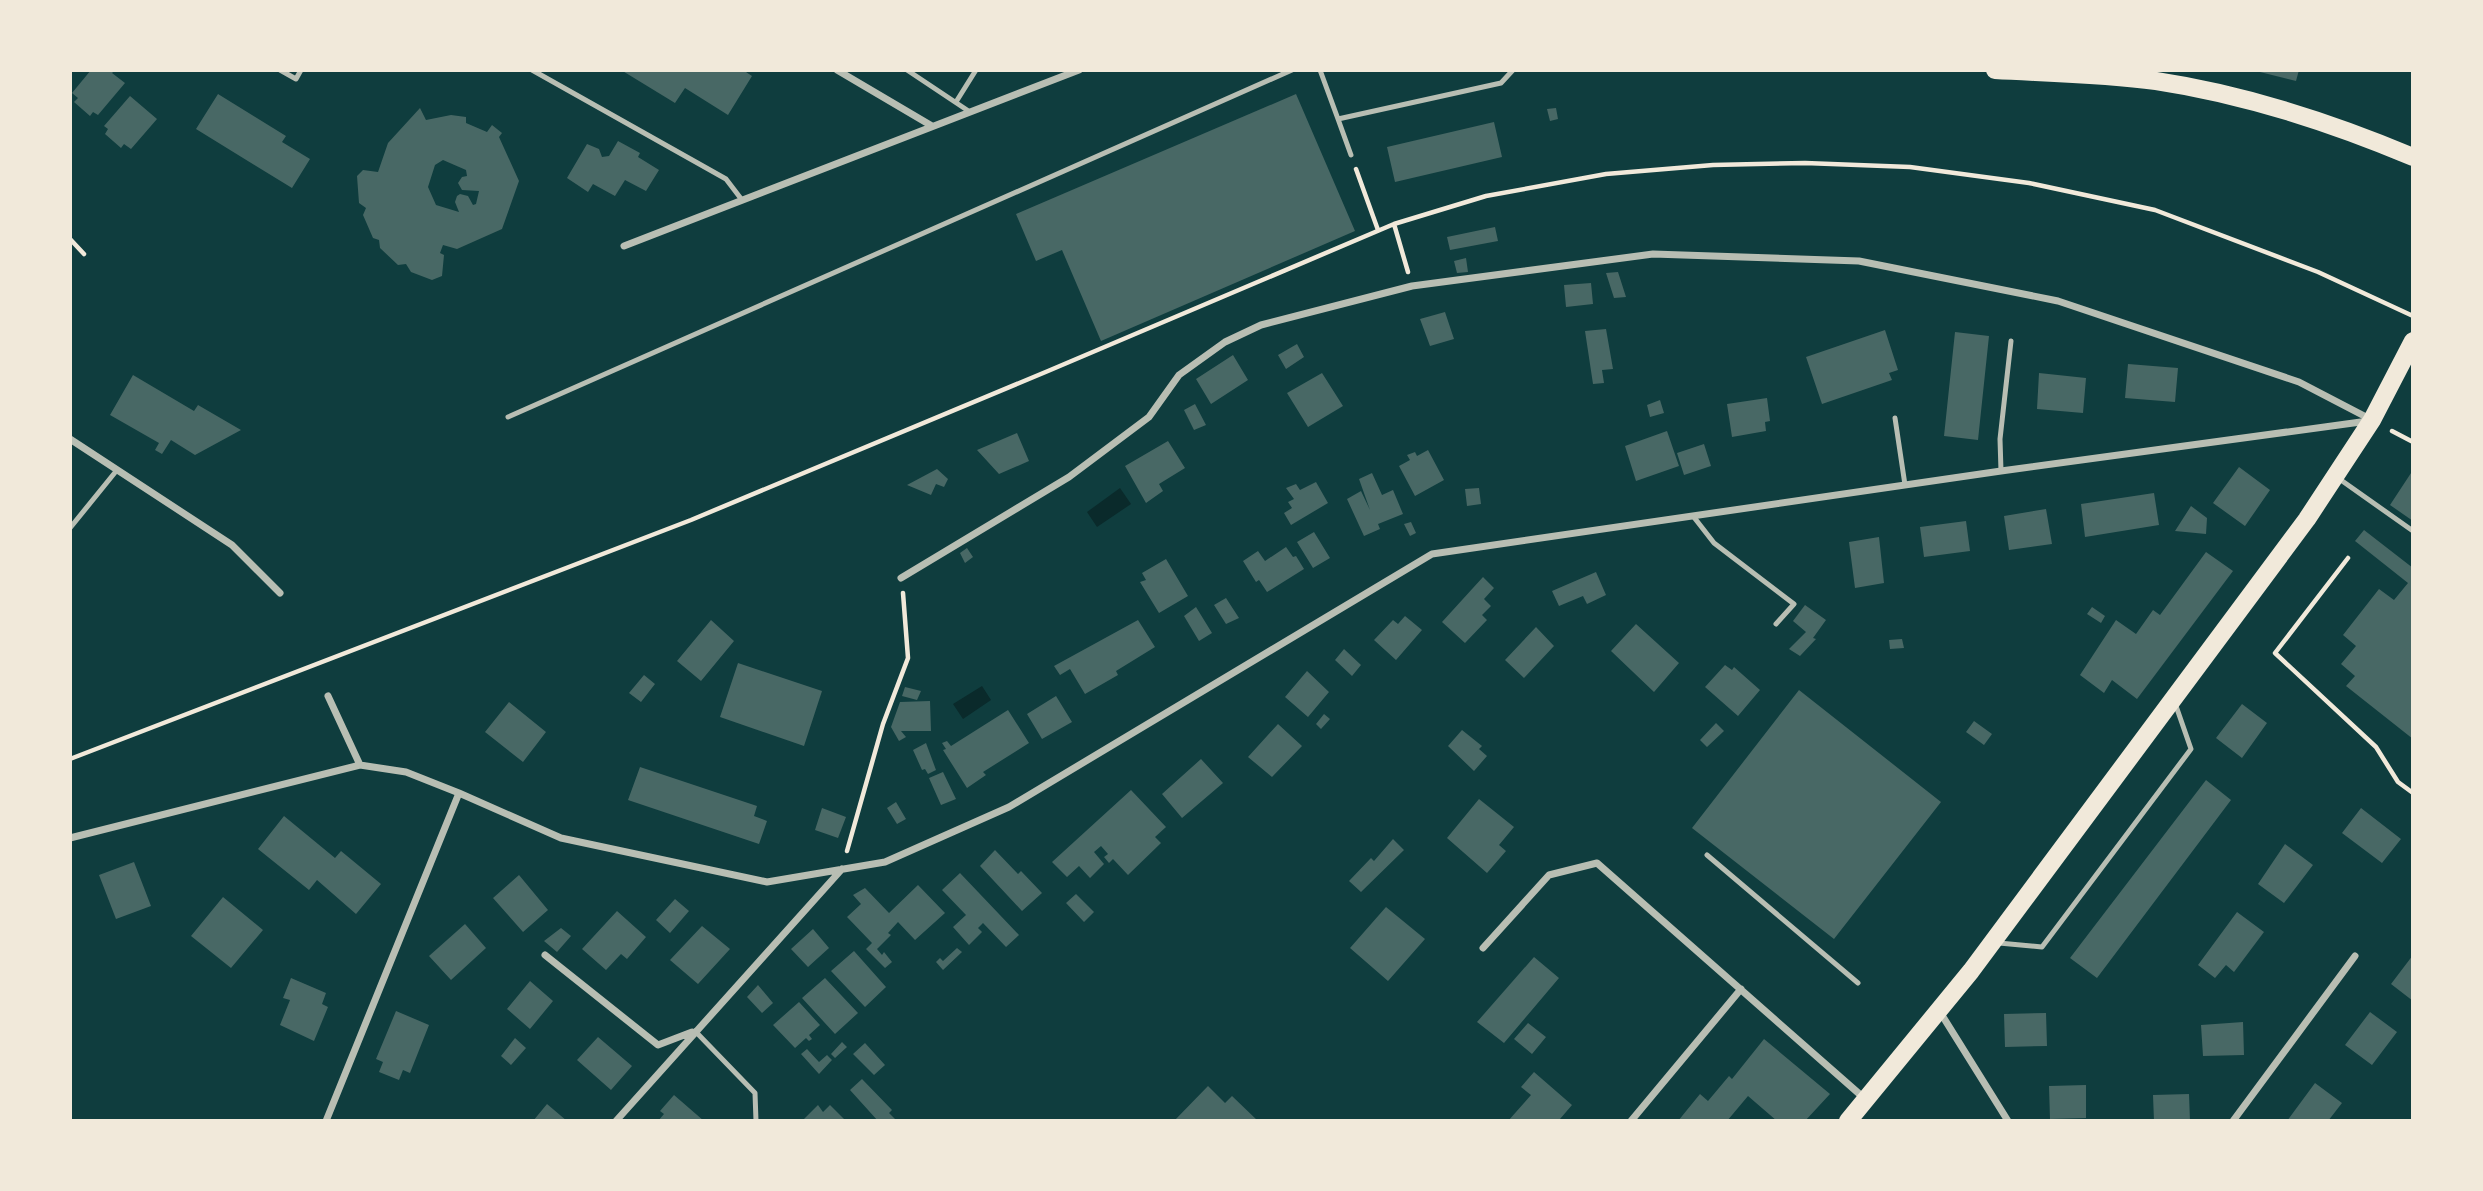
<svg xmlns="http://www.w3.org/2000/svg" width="2483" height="1191" font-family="Lato,sans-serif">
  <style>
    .water { fill: #0a2a2b }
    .building { fill: #486865; fill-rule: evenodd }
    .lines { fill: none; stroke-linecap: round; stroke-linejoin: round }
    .path { stroke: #f1e9da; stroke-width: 4.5 }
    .service { stroke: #b8beb3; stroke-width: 5 }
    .minor { stroke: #b8beb3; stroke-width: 7 }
    .primary { stroke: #f1e9da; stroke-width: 18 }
  </style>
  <rect width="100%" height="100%" fill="#0f3d3e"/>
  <path class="water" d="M1120,488L1131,504L1097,527L1087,512Z
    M982,686L991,700L963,719L953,704Z"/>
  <path class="building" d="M91,70H115L112,73L125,83L98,115L93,112L90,116L74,102L78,98L72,93Z
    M621,70H743L752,76L728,115L685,88L675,103Z
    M2252,70H2299L2296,81Z
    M218,94L286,136L282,142L310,159L292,188L196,129Z
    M1296,94L1355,231L1101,341L1062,250L1036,261L1016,214Z
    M130,96L157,119L131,149L124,144L121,148L105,134L108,129L104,126Z
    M420,108L426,120L451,115L466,117V123L487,132L492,125L502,133L499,137L519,181L502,229L457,249L443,245L440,253L444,255L442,276L432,280L411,272L406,264L398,265L380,248L379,240L373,238L363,215L366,208L359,203L357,176L363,170L378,172L388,143ZM443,160L466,170L467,176L462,177L458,183L462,190L479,191L476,204L473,205L468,196L460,194L457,196L455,202L459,212L436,205L428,187L435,165Z
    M1556,108L1558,119L1550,121L1547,109Z
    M1494,122L1502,157L1395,182L1387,147Z
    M618,141L640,153L638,157L659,170L646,191L625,180L615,196L593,184L588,192L567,178L587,144L599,149L602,157L609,156Z
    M1495,227L1498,241L1450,250L1447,237Z
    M1466,258L1468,272L1457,273L1454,261Z
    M1618,272L1626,297L1614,298L1606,273Z
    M1591,283L1593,304L1566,307L1564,285Z
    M1445,312L1454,339L1430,346L1420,319Z
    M1606,329L1613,369L1602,370L1604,383L1593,384L1585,331Z
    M1885,330L1898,370L1889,373L1892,380L1822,404L1806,357Z
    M1955,332L1989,336L1978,440L1944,436Z
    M1297,344L1304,357L1286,369L1278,355Z
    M1233,355L1248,380L1211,404L1196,379Z
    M2128,364L2178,368L2175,402L2125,398Z
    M1322,373L1343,406L1308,427L1287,393Z
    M2039,373L2086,378L2083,413L2037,409Z
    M133,375L194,411L198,405L241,430L195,455L171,440L162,454L155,450L159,443L110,415Z
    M1767,398L1770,421L1765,422L1766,431L1732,437L1727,404Z
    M1660,400L1664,413L1650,417L1647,405Z
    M1195,404L1206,425L1194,430L1184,410Z
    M1667,431L1679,466L1636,481L1625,446Z
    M1017,433L1029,461L999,474L977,450Z
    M1168,441L1185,468L1159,484L1163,491L1146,503L1125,466Z
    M1704,444L1711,466L1684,475L1677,453Z
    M1428,450L1444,480L1415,496L1399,466L1410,460L1407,455L1415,452L1417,456Z
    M2239,467L2270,490L2245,526L2213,503Z
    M937,469L948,479L944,487L936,484L931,495L907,485Z
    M2413,470V521L2390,505Z
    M1372,473L1382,495L1393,490L1403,514L1378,524L1380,529L1364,536L1347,499L1361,491L1370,510L1359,479Z
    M1316,482L1328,503L1291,525L1284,513L1292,508L1288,502L1294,499L1286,488L1296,484L1300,490Z
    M1479,488L1481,504L1467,506L1465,489Z
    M2154,493L2159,525L2085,537L2081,504Z
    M2191,506L2207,518L2206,534L2175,531Z
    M2046,509L2052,544L2009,550L2004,516Z
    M1966,521L1970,551L1924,557L1920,527Z
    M1411,522L1416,533L1410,536L1404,524Z
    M2364,530L2413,568V739L2346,686L2355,676L2341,664L2356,646L2343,635L2379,589L2394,600L2408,583L2355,541Z
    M1314,532L1330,558L1313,568L1297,542Z
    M1879,537L1884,583L1855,588L1849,542Z
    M1286,547L1293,557L1296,556L1304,569L1267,592L1259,580L1256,582L1243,561L1258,551L1265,561Z
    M967,548L973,557L965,563L960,553Z
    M2206,552L2233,571L2137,699L2112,680L2104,693L2080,675L2116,620L2136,634L2153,610L2160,615Z
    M1166,559L1188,596L1159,613L1140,582L1146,580L1142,573Z
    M1596,572L1606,595L1587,604L1583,596L1559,606L1552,591Z
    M1483,577L1494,588L1484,599L1491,606L1482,615L1487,620L1465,643L1442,622Z
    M1226,598L1239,618L1226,624L1214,605Z
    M1805,605L1826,620L1813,638L1816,639L1800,656L1789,649L1806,632L1793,621Z
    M1196,607L1212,633L1199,641L1184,616Z
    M2092,607L2105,616L2101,623L2087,614Z
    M1405,616L1422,630L1396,660L1374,640L1393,620L1398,624Z
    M711,620L734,641L701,681L677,661Z
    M1138,620L1155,647L1116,671L1118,675L1085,694L1070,669L1060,675L1054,666Z
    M1636,624L1679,663L1654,692L1611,651Z
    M1536,627L1554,646L1524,678L1505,660Z
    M1902,639L1904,648L1890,649L1889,640Z
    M1344,649L1361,665L1352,676L1335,660Z
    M738,663L822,691L804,746L720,717Z
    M1725,665L1732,670L1734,667L1760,690L1738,716L1705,687Z
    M1307,671L1329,692L1308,717L1285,697Z
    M644,675L655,684L641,702L629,693Z
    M905,687L921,691L917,700L902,696Z
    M1799,690L1941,802L1834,939L1692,828Z
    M1056,696L1072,722L1042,739L1027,714Z
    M930,701L931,731H901L906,737L899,741L891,727L900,702Z
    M509,702L546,732L523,762L485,732Z
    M2242,704L2267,723L2242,758L2216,738Z
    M1008,710L1029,743L983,772L986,775L967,788L943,750L946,749L942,743L947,741L951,746Z
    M1324,714L1330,719L1321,729L1316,724Z
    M1974,721L1992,734L1984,745L1966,732Z
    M1716,723L1724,731L1707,747L1700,740Z
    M1278,724L1302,746L1272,777L1248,757Z
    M1462,730L1482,746L1479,749L1487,756L1474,771L1448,746Z
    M926,743L936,770L928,774L925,769L922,770L913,750Z
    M1201,759L1223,783L1182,818L1162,794Z
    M640,767L757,806L754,816L767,821L759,844L628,800Z
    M943,772L956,799L941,805L929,778Z
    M2206,780L2231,800L2097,978L2070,958Z
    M1131,790L1166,827L1155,837L1161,843L1128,875L1113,859L1109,863L1104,857L1108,854L1101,846L1094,852L1104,864L1090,878L1079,866L1067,877L1052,862Z
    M1479,799L1514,827L1499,845L1506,851L1487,873L1447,838Z
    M896,802L906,819L897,824L887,808Z
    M822,808L846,817L838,838L815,830Z
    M2361,808L2401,839L2382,863L2342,833Z
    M284,816L335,858L341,851L381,884L356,914L317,880L309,890L258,849Z
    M1393,839L1404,850L1361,892L1349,881L1371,858L1374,861Z
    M2285,844L2313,865L2284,903L2258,884Z
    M995,850L1018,874L1021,871L1042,893L1022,911L980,866Z
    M134,862L151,906L116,919L99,875Z
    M960,873L1019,935L1006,947L983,923L978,928L982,932L969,945L953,927L966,915L942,890Z
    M519,875L548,910L523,932L493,898Z
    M918,885L945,913L915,940L898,922L888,933L891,935L877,949L882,955L884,952L892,962L885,968L866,949L872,943L847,917L861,904L853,895L865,888L889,913Z
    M1076,894L1094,912L1084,922L1066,903Z
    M223,897L263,930L231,968L191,936Z
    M675,899L689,911L670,933L656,920Z
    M1386,907L1425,939L1388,981L1350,948Z
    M617,911L646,937L627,959L621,954L606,970L582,949Z
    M2237,912L2264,932L2234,972L2226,965L2215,978L2198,965Z
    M465,924L486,948L451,980L429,956Z
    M702,926L730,949L698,984L670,960Z
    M561,928L571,936L557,952L544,941Z
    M813,929L829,948L808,967L791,949Z
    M957,948L962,952L943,970L936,962L940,958L943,961Z
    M854,951L886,987L865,1007L831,971Z
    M2413,955V1001L2391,984Z
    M1534,957L1559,978L1504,1043L1477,1022Z
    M291,978L326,993L322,1004L328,1007L314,1041L280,1025L290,1000L283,998Z
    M825,978L858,1013L835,1034L802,998Z
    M530,981L553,1001L530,1029L507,1009Z
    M758,985L773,1003L762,1013L747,997Z
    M799,1002L820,1025L809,1035L812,1039L809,1041L806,1038L795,1048L773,1025Z
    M396,1011L429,1025L410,1073L403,1070L399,1080L379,1072L383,1062L376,1059Z
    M2370,1012L2397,1032L2372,1065L2345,1045Z
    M2046,1013L2047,1046L2005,1047L2004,1014Z
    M2243,1022L2244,1055L2203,1056L2201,1025Z
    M1528,1023L1546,1037L1532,1054L1514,1039Z
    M598,1037L632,1066L611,1090L577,1060Z
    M515,1038L526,1048L511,1065L501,1056Z
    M1764,1039L1830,1094L1805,1121H1777L1748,1096L1727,1121H1678L1700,1094L1708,1101L1729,1076L1732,1079Z
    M842,1042L847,1047L835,1058L831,1054Z
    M865,1043L885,1065L874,1075L853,1054Z
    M807,1049L819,1062L827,1055L832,1060L819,1074L801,1054Z
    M1534,1072L1572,1105L1560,1119L1563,1121H1508L1531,1095L1521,1087Z
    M862,1079L892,1110L889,1113L897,1121H878L850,1090Z
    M2315,1083L2342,1103L2328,1121H2287Z
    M2086,1085V1118L2050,1119L2049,1086Z
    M1208,1086L1225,1103L1232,1096L1258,1121H1174Z
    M2189,1094L2190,1121H2154L2153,1095Z
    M674,1095L704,1121H658L664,1114L660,1111Z
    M547,1104L567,1121H533Z
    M818,1105L823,1112L830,1105L846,1121H802Z"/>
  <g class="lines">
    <path class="path" d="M1356,169L1378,230
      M1394,224L1408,272
      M70,239L84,254
      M2392,431L2413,442
      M2348,558L2275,653L2376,747L2398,782L2413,793
      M70,759L691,520L1048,371L1394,224L1486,196L1606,174L1713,165L1805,163L1910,167L2029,183L2155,210L2318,272L2413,316
      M847,851L883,724L908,658L903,593"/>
    <path class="service" d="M280,70L296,79L301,70
      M532,70L726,179L742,200
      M907,70L970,112
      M1320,70L1338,119L1501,83L1513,70
      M956,102L976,70
      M1338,119L1351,155
      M508,417L1292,70
      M1895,418L1905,485
      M2001,471L2000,439L2011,341
      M2338,478L2413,531
      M1693,516L1714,543L1794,604L1776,624
      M70,528L117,470
      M1707,855L1858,983
      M1999,943L2042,947L2191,749L2175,703
      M695,1031L755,1093L756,1121"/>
    <path class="minor" d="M837,70L932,126
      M624,246L1079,70
      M70,439L232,545L280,593
      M901,578L1069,477L1149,417L1179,375L1225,342L1261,325L1412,286L1653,254L1859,261L2058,301L2299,382L2372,420
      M328,696L360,765
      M70,838L360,765L406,772L459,793L561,838L767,882L885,862L1009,807L1432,554L2001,471L2368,421
      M1483,948L1549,875L1597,863L1864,1098
      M545,955L658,1045L692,1032
      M1940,1012L2008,1121
      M326,1121L459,793
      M616,1121L842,869
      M1631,1121L1741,989
      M2233,1121L2355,956"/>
    <path class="primary" d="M1995,70C2049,73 2103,74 2156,81C2243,94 2332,123 2413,157
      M1848,1121L1971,971L2307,519L2372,420L2413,341"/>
  </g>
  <rect width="2483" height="1191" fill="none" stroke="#f1e9da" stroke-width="144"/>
</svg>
